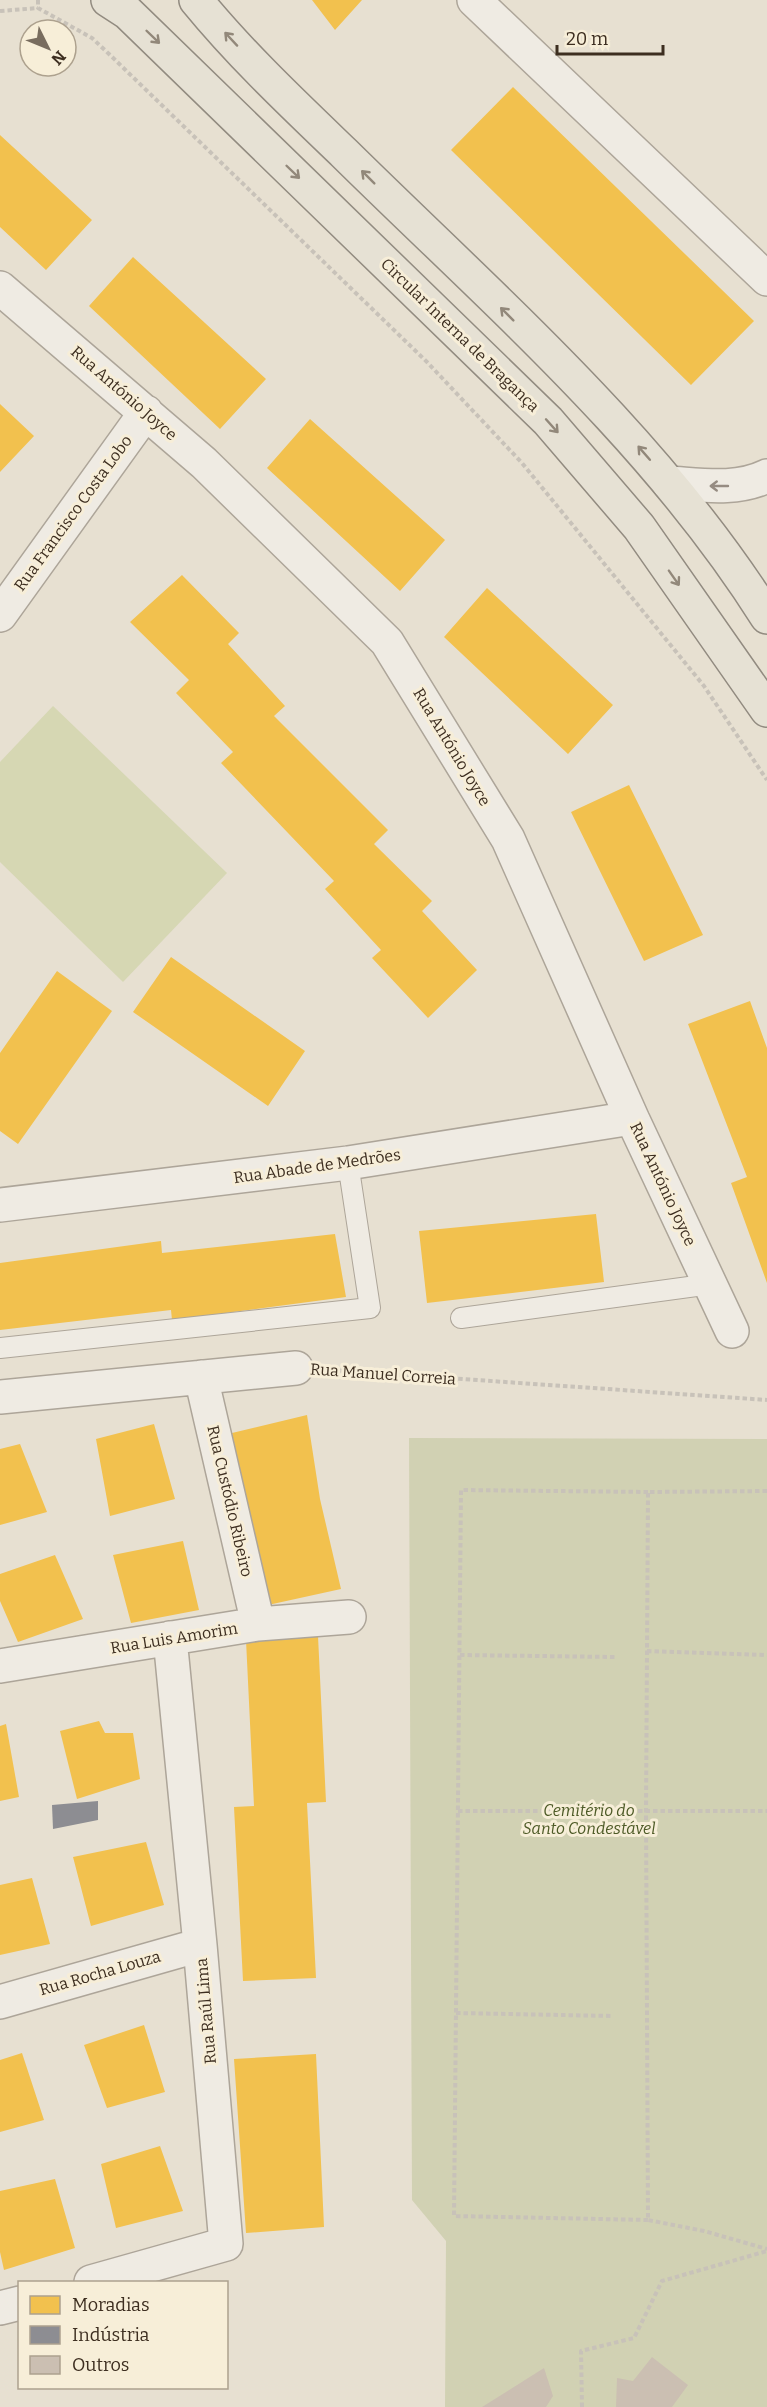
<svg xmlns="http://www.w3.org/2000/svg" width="767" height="2407" font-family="Bitter,serif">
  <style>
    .green { fill: #d6d7b3 }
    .cemetery { fill: #d1d1b3 }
    .homes { fill: #f2c14e }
    .industry { fill: #8d8d92 }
    .building { fill: #cbbfb2 }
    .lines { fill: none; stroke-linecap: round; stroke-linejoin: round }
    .service-casing { stroke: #ada599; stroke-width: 22 }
    .minor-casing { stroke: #ada599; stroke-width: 36 }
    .primary-casing { stroke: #928b80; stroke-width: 36 }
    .path { stroke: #c8c2b9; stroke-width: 4; stroke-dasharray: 4.5 3; stroke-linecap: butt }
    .service { stroke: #efebe3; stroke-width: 20 }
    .minor { stroke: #efebe3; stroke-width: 33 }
    .primary { stroke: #e6e1d4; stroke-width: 33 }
    .oneway { stroke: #92887a }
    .oneway2 { stroke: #968c82 }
    .labels { text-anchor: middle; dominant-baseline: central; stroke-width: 6; stroke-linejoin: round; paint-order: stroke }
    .street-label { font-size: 16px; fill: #3d2e20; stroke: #f7eed8 }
    .park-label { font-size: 16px; font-style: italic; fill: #4d5a26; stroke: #f7eed8 }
  </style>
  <rect width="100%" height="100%" fill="#e7e0d1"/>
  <path class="green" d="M53,706L227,873L123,982L0,862V762Z"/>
  <path class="cemetery" d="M409,1438L767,1439V2407H445L446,2241L412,2200Z"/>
  <path class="homes" d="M312,0H362L335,30Z
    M513,87L754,321L691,385L451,150Z
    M0,135L92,220L46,270L0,227Z
    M133,257L266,379L220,429L89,306Z
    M0,404L34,436L0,472Z
    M310,419L445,540L400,591L267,468Z
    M182,575L239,633L228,644L285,706L274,716L388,830L374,844L432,901L422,911L477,970L428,1018L372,958L381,950L325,889L334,881L221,763L233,752L176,693L189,680L130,622Z
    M487,588L613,705L568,754L444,637Z
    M629,785L703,935L644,961L571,812Z
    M171,957L305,1051L268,1106L133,1012Z
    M57,971L112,1011L18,1144L0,1131V1053Z
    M750,1001L767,1048V1283L731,1183L747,1177L688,1024Z
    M596,1214L604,1282L427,1303L419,1231Z
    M335,1234L346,1297L172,1320L171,1310L0,1330V1263L161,1241L162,1253Z
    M307,1415L320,1499L341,1589L268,1605L232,1433Z
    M154,1424L175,1499L110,1516L96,1439Z
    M20,1444L47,1512L0,1525V1449Z
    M183,1541L199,1610L131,1623L113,1555Z
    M55,1555L83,1619L18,1642L0,1601V1574Z
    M318,1636L326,1802L307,1803L316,1978L243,1981L234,1807L254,1806L246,1640Z
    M99,1721L105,1733H133L140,1779L77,1799L60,1731Z
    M6,1724L19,1797L0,1801V1726Z
    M146,1842L164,1905L91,1926L73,1857Z
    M32,1878L50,1944L0,1955V1885Z
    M144,2025L165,2092L107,2108L84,2045Z
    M22,2053L44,2120L0,2132V2060Z
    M316,2054L324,2227L246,2233L234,2059Z
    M160,2146L183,2211L116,2228L101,2164Z
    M55,2179L75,2248L4,2270L0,2252V2191Z"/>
  <path class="industry" d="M98,1801V1820L53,1829L52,1805Z"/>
  <path class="building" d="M652,2357L688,2385L672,2407H616L617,2378L633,2381Z
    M544,2368L553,2396L546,2407H482Z"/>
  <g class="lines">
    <g class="service-casing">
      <path id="service" d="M461,1318L711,1284
        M0,1348L370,1308L348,1163"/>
    </g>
    <g class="minor-casing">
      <path id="minor" d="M474,0L767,279
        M0,288L204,463L387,642L508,839L632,1118L732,1331
        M669,483C702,485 736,491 767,476
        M0,615L146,412
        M0,1205L348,1163L632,1118
        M201,1377L258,1624
        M0,1397L296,1368
        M0,1666L258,1624L349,1617
        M0,2002L200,1945
        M91,2282L226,2244L200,1945L170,1638
        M0,2308L20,2303"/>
    </g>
    <g class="primary-casing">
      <path id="primary" d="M108,0L128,13L548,421L639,527L767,710
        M196,0C241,55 293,104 344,153C493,300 655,439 767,617"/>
    </g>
    <path class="path" d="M38,0V8L92,38L109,54L427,362L522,463L704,686L767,780
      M0,11L38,8
      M331,1370L767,1400
      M767,1491L648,1492L646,1812L648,2220L704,2231L767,2249
      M648,1492L461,1490L454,2216L648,2220
      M647,1651L767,1655
      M460,1655L615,1657
      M458,1811H767
      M456,2013L613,2016
      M582,2407L581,2351L634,2338L662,2281L767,2251"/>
    <use href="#service" class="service"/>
    <use href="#minor" class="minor"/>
    <use href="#primary" class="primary"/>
  </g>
  <defs><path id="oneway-shaft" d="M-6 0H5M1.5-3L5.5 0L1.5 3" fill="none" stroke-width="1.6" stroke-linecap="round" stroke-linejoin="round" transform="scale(1.5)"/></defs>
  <g class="oneway">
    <use href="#oneway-shaft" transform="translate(153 37) rotate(44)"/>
    <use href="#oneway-shaft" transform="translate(231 39) rotate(-133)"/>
    <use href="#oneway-shaft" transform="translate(293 172) rotate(44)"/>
    <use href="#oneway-shaft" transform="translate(368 177) rotate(-135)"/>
    <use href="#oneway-shaft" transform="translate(507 314) rotate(-135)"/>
    <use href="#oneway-shaft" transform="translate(552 426) rotate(48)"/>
    <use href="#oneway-shaft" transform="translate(644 453) rotate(-131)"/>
    <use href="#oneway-shaft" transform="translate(674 578) rotate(55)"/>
  </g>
  <use class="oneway2" href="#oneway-shaft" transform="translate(719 486) rotate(-180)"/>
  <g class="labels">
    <g class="street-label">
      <text transform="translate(460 335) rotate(44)">Circular Interna de Bragança</text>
      <text transform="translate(124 393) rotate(41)">Rua António Joyce</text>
      <text transform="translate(73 513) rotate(-54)">Rua Francisco Costa Lobo</text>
      <text transform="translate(452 747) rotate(59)">Rua António Joyce</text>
      <text transform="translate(317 1166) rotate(-8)">Rua Abade de Medrões</text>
      <text transform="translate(663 1184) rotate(65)">Rua António Joyce</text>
      <text transform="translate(383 1374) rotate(4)">Rua Manuel Correia</text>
      <text transform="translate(230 1501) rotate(77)">Rua Custódio Ribeiro</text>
      <text transform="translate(174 1638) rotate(-9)">Rua Luis Amorim</text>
      <text transform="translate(100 1973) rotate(-16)">Rua Rocha Louza</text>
      <text transform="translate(206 2011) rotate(-95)">Rua Raúl Lima</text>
    </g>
    <g class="park-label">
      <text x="589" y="1810">Cemitério do<tspan x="589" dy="18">Santo Condestável</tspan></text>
    </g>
  </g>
  <rect x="18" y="2281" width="210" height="108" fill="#f7eed8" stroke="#ada18e" stroke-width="1.5"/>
  <rect x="30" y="2296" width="30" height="18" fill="#f2c14e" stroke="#ada18e" stroke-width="1.5"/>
  <text x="72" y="2311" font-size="18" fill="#3d2e20">Moradias</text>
  <rect x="30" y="2326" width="30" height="18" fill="#8d8d92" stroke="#ada18e" stroke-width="1.5"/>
  <text x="72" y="2341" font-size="18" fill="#3d2e20">Indústria</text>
  <rect x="30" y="2356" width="30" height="18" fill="#cbbfb2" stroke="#ada18e" stroke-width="1.5"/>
  <text x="72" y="2371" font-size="18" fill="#3d2e20">Outros</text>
  <g transform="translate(48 48) rotate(133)"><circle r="28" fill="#f7eed8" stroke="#ada18e" stroke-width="1.5"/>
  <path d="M0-4.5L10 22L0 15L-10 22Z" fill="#786c5e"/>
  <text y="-9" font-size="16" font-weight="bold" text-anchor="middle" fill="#3d2e20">N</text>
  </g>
  <path d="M557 45v9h106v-9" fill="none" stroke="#3d2e20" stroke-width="3"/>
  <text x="566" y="45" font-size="18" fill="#3d2e20" stroke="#f7eed8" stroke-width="4.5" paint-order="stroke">20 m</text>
</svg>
